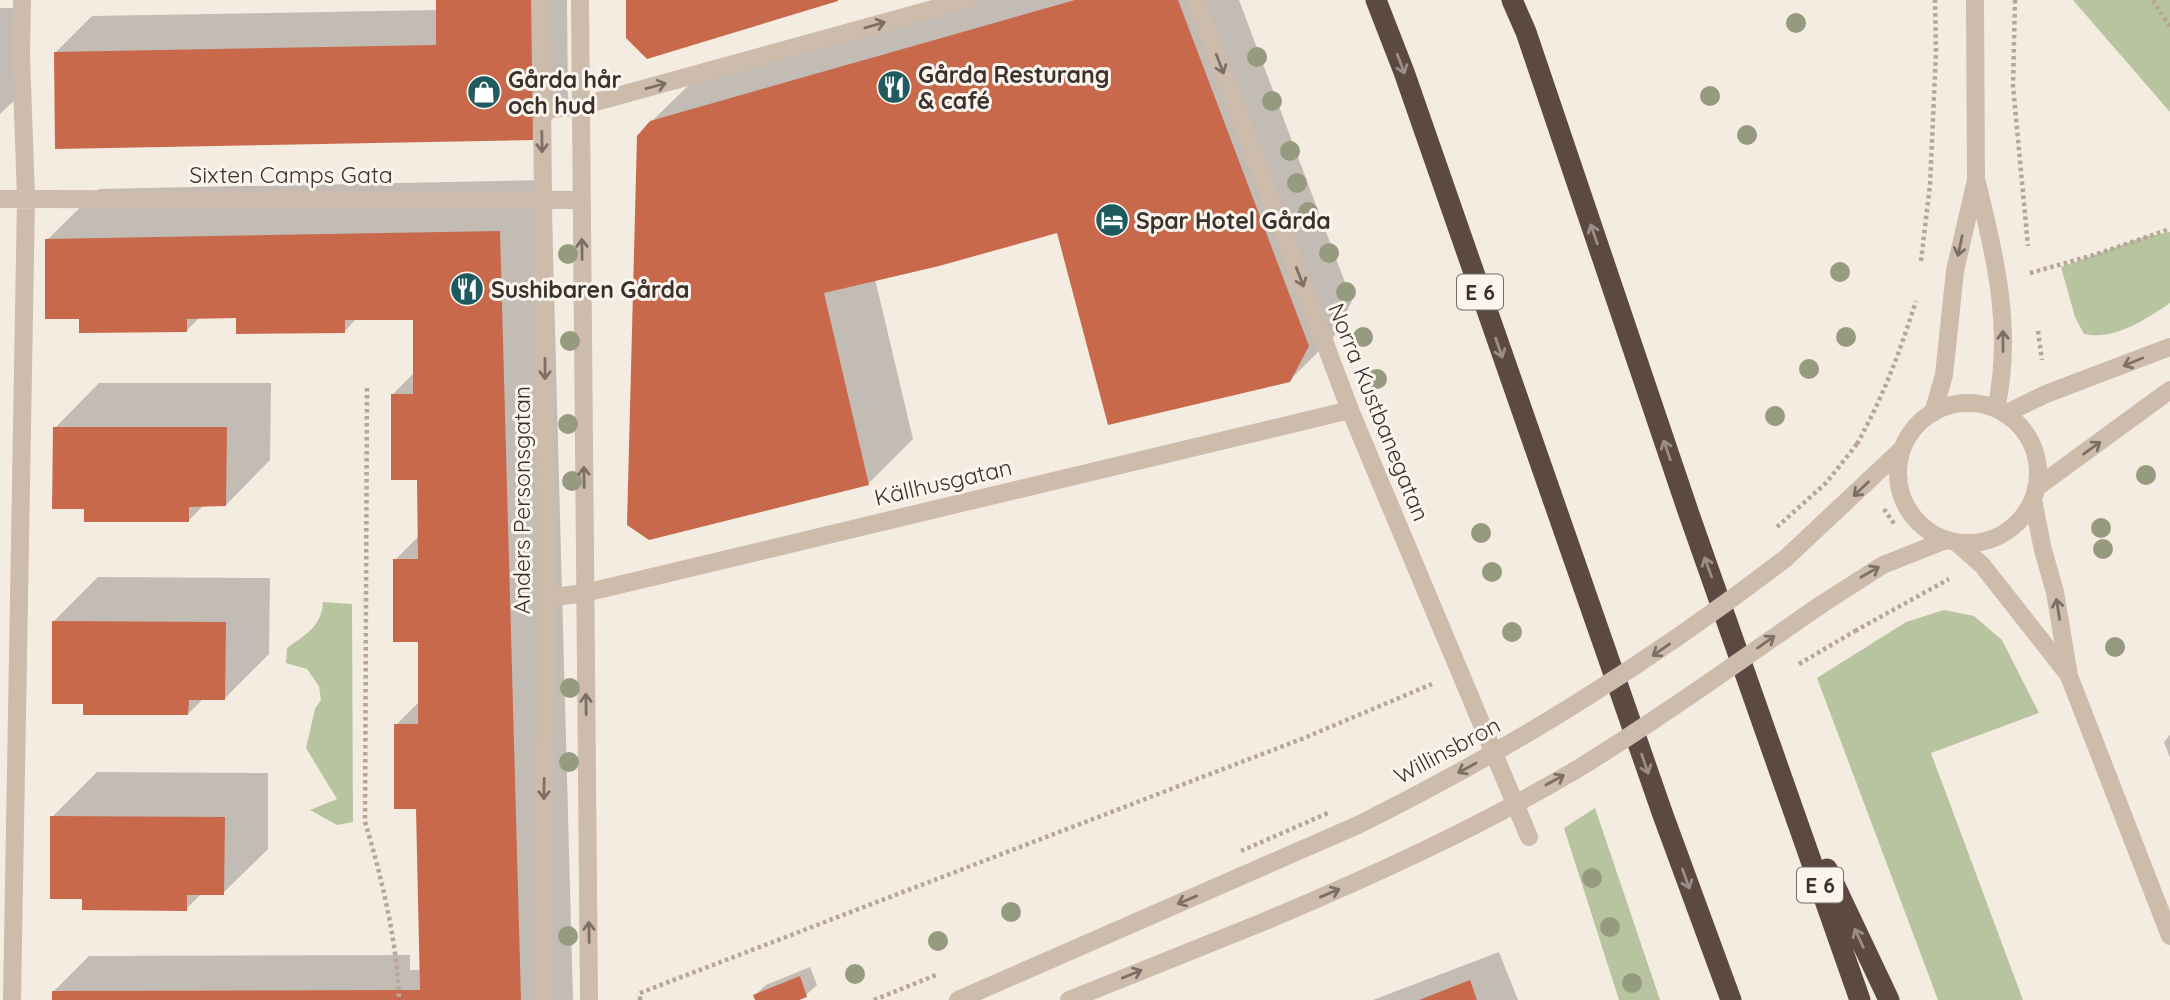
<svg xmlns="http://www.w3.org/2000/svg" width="2170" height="1000" font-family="Quicksand,sans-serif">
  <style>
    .green { fill: #b8c4a0 }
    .shadow { fill: #0003 }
    .building { fill: #c8694b }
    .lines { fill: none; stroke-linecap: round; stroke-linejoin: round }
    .path { stroke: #b9a596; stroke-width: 4.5; stroke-dasharray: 3.5 3.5; stroke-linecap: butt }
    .lane { stroke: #cdbbac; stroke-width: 18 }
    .street { stroke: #cdbbac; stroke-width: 18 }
    .highway { stroke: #5c4a42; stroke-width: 21 }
    .path-bridge { stroke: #b9a596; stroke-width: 4.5; stroke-dasharray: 3.5 3.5; stroke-linecap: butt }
    .street-bridge { stroke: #cdbbac; stroke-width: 18 }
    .tree { fill: #969b7f }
    .oneway { stroke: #7d6f65 }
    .oneway2 { stroke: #9c8e87 }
    .labels { text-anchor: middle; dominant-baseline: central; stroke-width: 6; stroke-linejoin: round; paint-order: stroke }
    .shield { fill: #fbf5ee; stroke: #756b66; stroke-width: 2 }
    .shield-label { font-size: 21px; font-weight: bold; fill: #3b302b }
    .poi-label { font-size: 23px; font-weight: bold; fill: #3b302b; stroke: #fbf5ee; text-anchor: start }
    .street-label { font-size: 23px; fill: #3b302b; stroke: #fbf5ee }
  </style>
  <rect width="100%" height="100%" fill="#f4ebe1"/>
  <path class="green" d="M2073,0H2170V112Z
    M2170,232V303C2146,319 2114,341 2084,334L2075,317L2061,267L2144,237Z
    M323,602L352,604L353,822L337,825L310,810L337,799L306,748L315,709L321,700L319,686L307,669L286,663L287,648C305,635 322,626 323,602Z
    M1944,610L1974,616L2002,640L2039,713L1931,753L2023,1000H1938L1817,678L1906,622Z
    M1595,808L1660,1000H1619L1564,828Z"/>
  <path class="shadow" d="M437,0H567L568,103L532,139L56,52L92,16L438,10Z
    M967,0H1239L1352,301L1334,336L1289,381L1058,231L875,279L913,439L869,483L650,538L651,122L697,77Z
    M0,8H17L19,96L0,114Z
    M551,180L573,1000H53V992L89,956L410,955V970H421L418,807L396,725L420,701L419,640L395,560L419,536V478L392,395L415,372L414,318H357L344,332L238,316L200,317L187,330L81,317L47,240L99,189Z
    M99,383H271L270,460L226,505H204L189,520L86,508L55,428Z
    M98,577L270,578L269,654L225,698L203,699L188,714L85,702L53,622Z
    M2170,735V758L2164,742Z
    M97,772L268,773V849L223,893L201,894L186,909L84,897L52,817Z
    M1499,952L1518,1000H1373Z
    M810,967L817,985L806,995L794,1000H757L755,995L766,985Z"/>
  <path class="building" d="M436,0H531L533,140L55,149L54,52L436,45Z
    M626,0H838V1L647,59L626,38Z
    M1075,0H1178L1309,346L1290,382L1108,425L1057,233L939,266L824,293L869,485L649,540L627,525L637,136L650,121Z
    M500,231L521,1000H52V991L420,990L416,809H394V724H418V642H393V559H418L417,480H391V394H413V320H345V333L236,334V318L187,319V332L79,333V319H45V239Z
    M53,427H227L226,506L189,507V522H84V509H52Z
    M52,621L226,622L225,700H189L188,715H83V704H52Z
    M50,816L225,817L224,895H187V911L82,910V899H50Z
    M800,976L807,997L799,1000H755L753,995Z
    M1470,980L1477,1000H1419Z"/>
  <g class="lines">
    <path class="path" d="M2015,0L2013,86L2028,246
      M2153,0L2170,27
      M1921,261L1930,185L1936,52L1935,0
      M2030,273L2094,255L2170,229
      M2038,331L2042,360
      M367,388L365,822C381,874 398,946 399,1000
      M1857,444C1884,395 1899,354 1916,301
      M1884,509L1895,525
      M1855,631L1949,579
      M640,1000V993L1304,738L1432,684
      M874,1000L936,975"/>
    <path class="lane" d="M22,0L21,55L26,198"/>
    <path class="street" d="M541,0L547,598L543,1000
      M580,0L589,1000
      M1196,0L1350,410L1529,837
      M542,110L581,106L966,0
      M1977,183C1996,258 2013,332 1996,409
      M0,199L581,200
      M1898 473a70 70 0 1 1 140 0a70 70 0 1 1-140 0Z
      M1933,413L1944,375L1955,271L1976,180L1975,0
      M2005,414L2046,394L2170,347
      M2036,488L2170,390
      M2033,500L2043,550L2055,592L2069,676L2170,936
      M1957,543L1982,565L2067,673
      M1786,558L1902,449
      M547,598L585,593L1350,410
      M1822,604L1883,565L1946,540
      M12,1000L26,198
      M958,1000L1358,825
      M1069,1000L1268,920"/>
    <path class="highway" d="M1376,0L1404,72L1663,815L1731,1000
      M1512,0L1526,32L1689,514L1860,1000
      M1827,869L1889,1000"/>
    <path class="path-bridge" d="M1777,527L1826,483L1857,444
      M1799,664L1855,631
      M1241,851L1328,813"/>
    <path class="street-bridge" d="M1358,825C1513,748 1649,663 1786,558
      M1268,920C1374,875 1480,827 1579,768C1662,717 1742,659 1822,604"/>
  </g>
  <g class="tree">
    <circle cx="1796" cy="23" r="10"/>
    <circle cx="1257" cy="57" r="10"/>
    <circle cx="1710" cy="96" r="10"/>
    <circle cx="1272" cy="101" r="10"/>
    <circle cx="1747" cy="135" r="10"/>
    <circle cx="1290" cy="151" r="10"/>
    <circle cx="1297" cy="183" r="10"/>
    <circle cx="1308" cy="212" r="10"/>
    <circle cx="1329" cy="253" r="10"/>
    <circle cx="568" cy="254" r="10"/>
    <circle cx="1840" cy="272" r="10"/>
    <circle cx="1346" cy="292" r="10"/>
    <circle cx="1363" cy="337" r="10"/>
    <circle cx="1846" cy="337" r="10"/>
    <circle cx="570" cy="341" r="10"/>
    <circle cx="1809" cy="369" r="10"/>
    <circle cx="1377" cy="379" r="10"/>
    <circle cx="1775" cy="416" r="10"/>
    <circle cx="568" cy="424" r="10"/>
    <circle cx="2146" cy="475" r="10"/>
    <circle cx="572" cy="481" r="10"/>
    <circle cx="2101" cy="528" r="10"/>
    <circle cx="1481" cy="533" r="10"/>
    <circle cx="2103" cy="549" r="10"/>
    <circle cx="1492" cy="572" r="10"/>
    <circle cx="1512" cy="632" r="10"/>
    <circle cx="2115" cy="647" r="10"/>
    <circle cx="570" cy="688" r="10"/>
    <circle cx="569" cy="762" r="10"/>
    <circle cx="1592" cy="878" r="10"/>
    <circle cx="1011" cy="912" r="10"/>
    <circle cx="1610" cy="927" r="10"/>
    <circle cx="568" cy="936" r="10"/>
    <circle cx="938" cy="941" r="10"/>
    <circle cx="855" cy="974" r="10"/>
    <circle cx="1632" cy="983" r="10"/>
  </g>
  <defs><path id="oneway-shaft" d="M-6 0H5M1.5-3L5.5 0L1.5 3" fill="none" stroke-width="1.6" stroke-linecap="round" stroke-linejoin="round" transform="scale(1.75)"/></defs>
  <g class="oneway">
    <use href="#oneway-shaft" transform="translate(875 25) rotate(-16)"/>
    <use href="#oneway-shaft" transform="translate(1220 64) rotate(69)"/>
    <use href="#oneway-shaft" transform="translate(656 86) rotate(-15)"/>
    <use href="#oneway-shaft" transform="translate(542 142) rotate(89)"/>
    <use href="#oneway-shaft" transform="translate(1960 246) rotate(102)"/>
    <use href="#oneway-shaft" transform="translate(582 249) rotate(-91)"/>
    <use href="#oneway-shaft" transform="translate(1300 277) rotate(69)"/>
    <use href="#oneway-shaft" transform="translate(2003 341) rotate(-90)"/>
    <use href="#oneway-shaft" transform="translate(2133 362) rotate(158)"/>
    <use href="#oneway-shaft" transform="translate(545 369) rotate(90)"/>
    <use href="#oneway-shaft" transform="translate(2092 448) rotate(-36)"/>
    <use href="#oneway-shaft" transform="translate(584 477) rotate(-91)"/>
    <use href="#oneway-shaft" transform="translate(1861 489) rotate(136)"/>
    <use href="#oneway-shaft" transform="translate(1870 572) rotate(-30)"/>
    <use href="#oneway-shaft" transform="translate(2058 609) rotate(-99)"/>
    <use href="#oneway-shaft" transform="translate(1766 642) rotate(-35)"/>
    <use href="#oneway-shaft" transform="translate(1661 650) rotate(145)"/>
    <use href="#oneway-shaft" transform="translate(586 704) rotate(-91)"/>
    <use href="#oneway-shaft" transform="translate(1467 768) rotate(151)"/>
    <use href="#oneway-shaft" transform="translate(1555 780) rotate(-29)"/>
    <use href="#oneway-shaft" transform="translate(544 789) rotate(91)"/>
    <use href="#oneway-shaft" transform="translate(1330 893) rotate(-23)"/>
    <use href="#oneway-shaft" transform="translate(1187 900) rotate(157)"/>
    <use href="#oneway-shaft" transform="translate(589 932) rotate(-91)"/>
    <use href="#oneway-shaft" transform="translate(1132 974) rotate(-22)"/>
  </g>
  <g class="oneway2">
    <use href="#oneway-shaft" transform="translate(1401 64) rotate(69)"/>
    <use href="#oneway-shaft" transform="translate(1594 234) rotate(-109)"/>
    <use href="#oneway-shaft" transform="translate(1499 348) rotate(71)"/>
    <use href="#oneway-shaft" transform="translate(1667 450) rotate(-109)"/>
    <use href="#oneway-shaft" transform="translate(1708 567) rotate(-110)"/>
    <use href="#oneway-shaft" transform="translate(1645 764) rotate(71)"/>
    <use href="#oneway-shaft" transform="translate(1686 879) rotate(70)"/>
    <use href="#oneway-shaft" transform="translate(1859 938) rotate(-115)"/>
  </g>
  <defs>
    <g id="restaurant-disc" transform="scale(1.75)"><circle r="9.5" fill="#1f5a5e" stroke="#fbf5ee"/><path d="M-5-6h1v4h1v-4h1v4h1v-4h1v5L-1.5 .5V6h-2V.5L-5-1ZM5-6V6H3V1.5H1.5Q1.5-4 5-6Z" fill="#fff"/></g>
    <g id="shop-disc" transform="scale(1.75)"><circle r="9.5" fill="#1f5a5e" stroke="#fbf5ee"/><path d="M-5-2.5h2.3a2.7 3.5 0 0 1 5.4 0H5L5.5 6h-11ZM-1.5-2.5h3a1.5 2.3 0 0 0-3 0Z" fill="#fff"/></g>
    <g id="hotel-disc" transform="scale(1.75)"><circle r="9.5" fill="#1f5a5e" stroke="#fbf5ee"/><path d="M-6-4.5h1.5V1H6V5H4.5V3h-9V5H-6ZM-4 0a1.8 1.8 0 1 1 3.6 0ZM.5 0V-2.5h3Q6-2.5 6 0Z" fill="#fff"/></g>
  </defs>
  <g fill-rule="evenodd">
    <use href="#restaurant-disc" x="894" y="87"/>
    <use href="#shop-disc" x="484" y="92"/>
    <use href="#hotel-disc" x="1112" y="220"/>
    <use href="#restaurant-disc" x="467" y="289"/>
  </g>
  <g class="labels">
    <g class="shield">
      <rect x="1457" y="274.5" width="46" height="35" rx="5"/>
      <rect x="1797" y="867.5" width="46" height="35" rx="5"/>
    </g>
    <g class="shield-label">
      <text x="1480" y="292">E 6</text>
      <text x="1820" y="885">E 6</text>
    </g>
    <g class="poi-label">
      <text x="918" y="74">Gårda Resturang<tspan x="918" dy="26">&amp; café</tspan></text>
      <text x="508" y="79">Gårda hår<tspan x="508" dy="26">och hud</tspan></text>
      <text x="1136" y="220">Spar Hotel Gårda</text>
      <text x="491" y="289">Sushibaren Gårda</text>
    </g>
    <g class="street-label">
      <text x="291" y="174">Sixten Camps Gata</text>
      <text transform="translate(1379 412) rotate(68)">Norra Kustbanegatan</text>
      <text transform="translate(943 482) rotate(-13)">Källhusgatan</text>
      <text transform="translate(521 500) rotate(-90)">Anders Personsgatan</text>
      <text transform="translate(1447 750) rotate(-28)">Willinsbron</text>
    </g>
  </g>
</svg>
